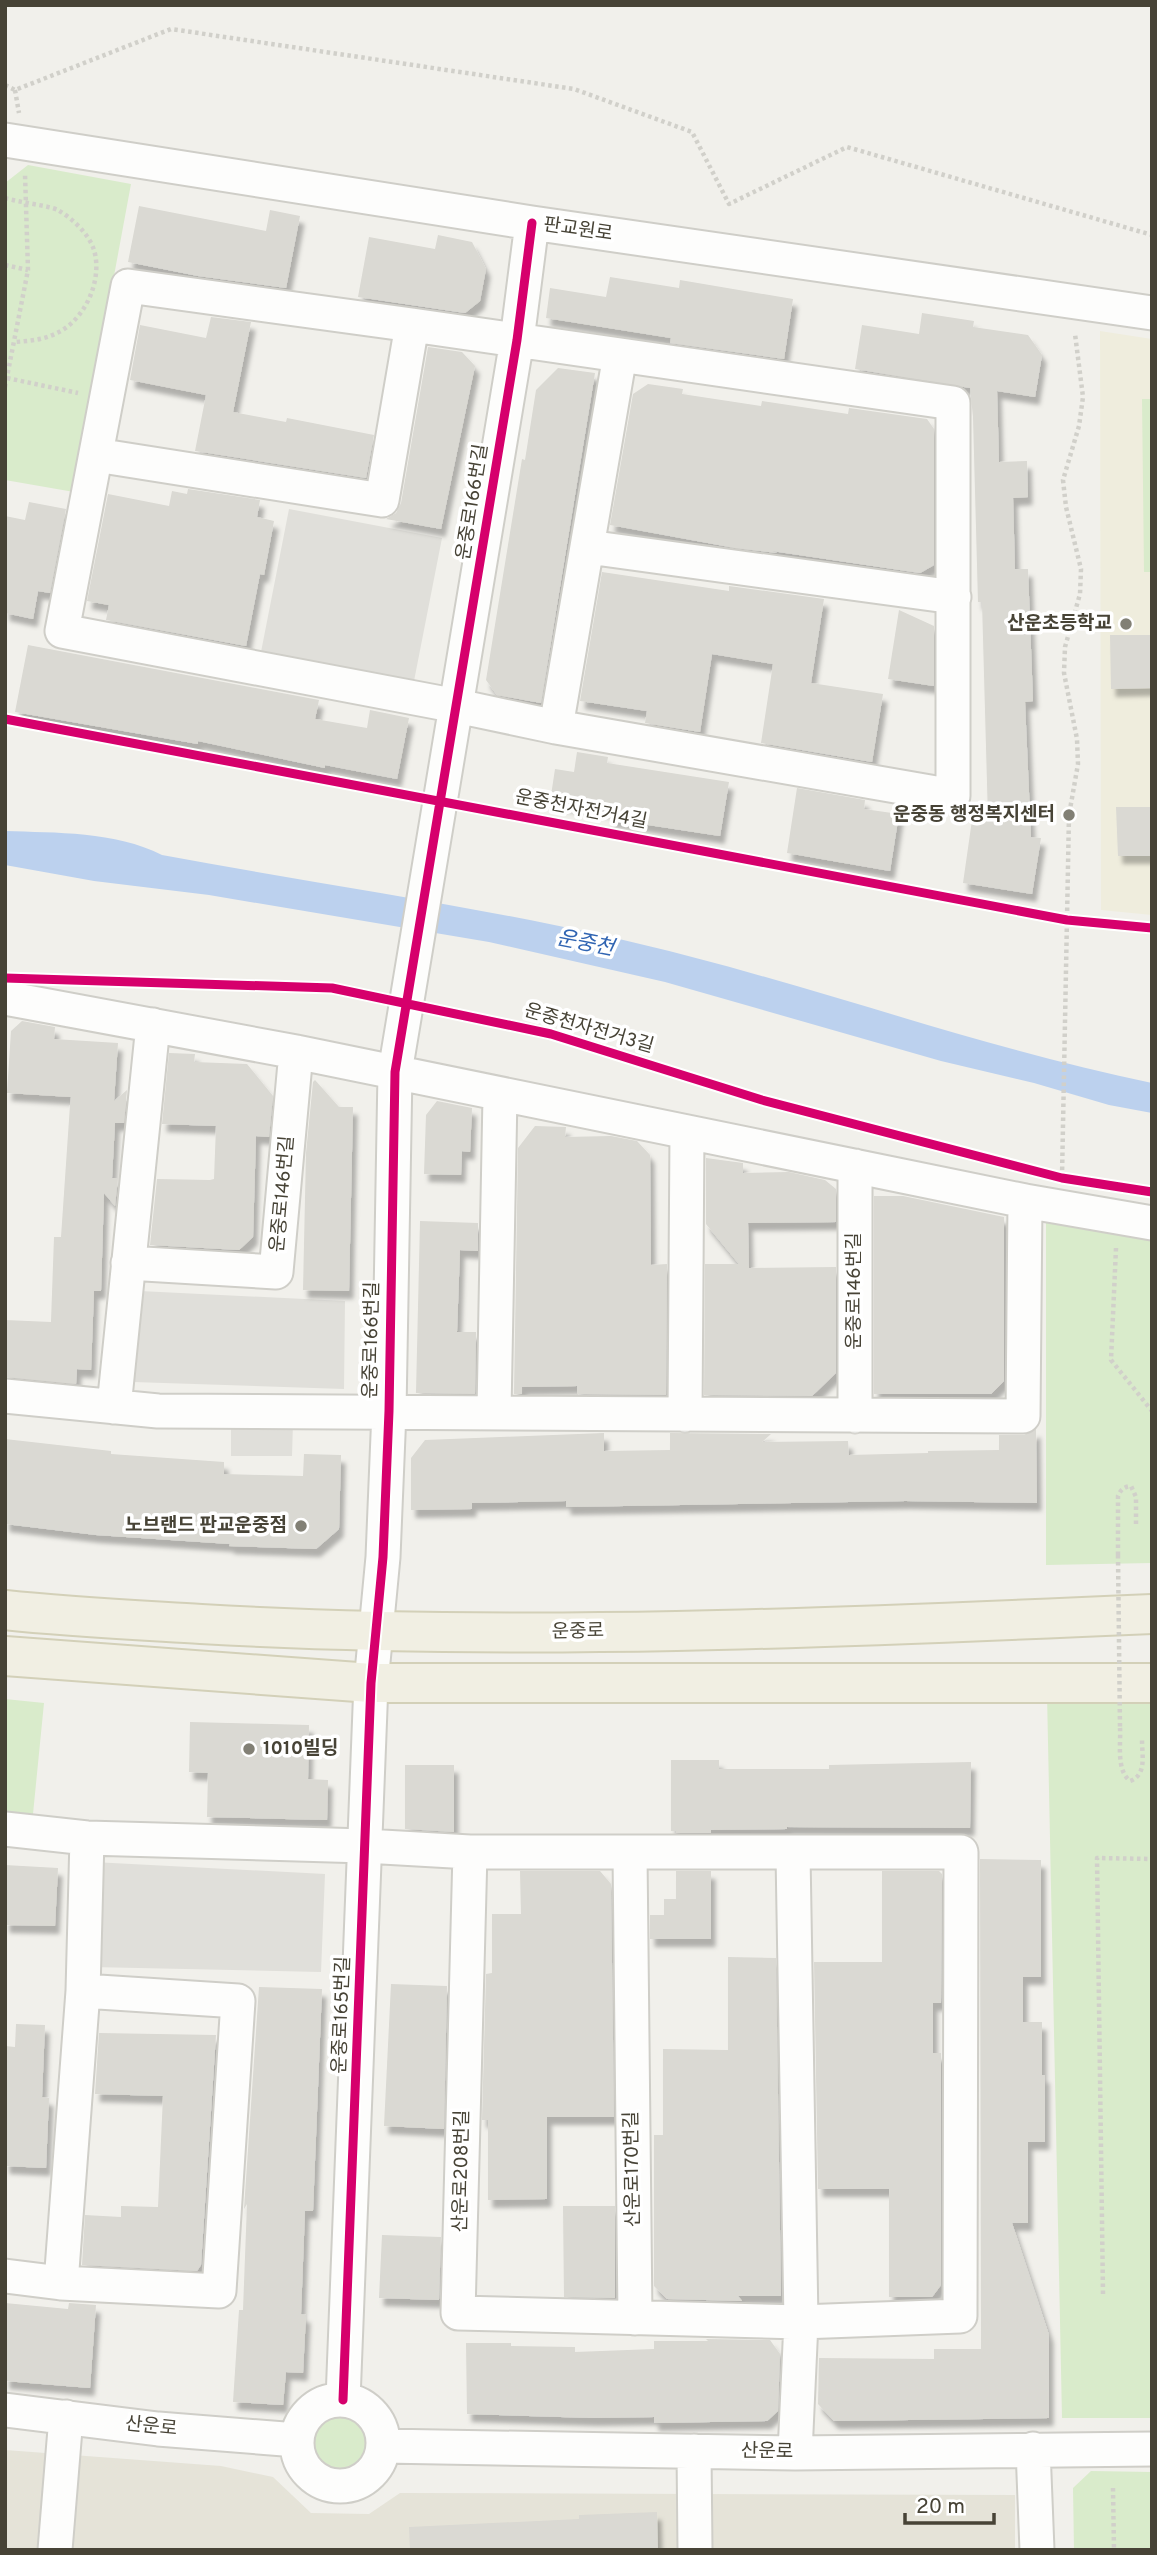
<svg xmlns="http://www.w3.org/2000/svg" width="1157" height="2555" font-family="Overpass,'Noto Sans KR',sans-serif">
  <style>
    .residential { fill: #e5e3d8 }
    .education { fill: #efeddd }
    .green { fill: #d9ebcb }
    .parking { fill: #e0dfda }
    .water { fill: #bcd1ee }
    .building { fill: #dad9d3; filter: url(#shadow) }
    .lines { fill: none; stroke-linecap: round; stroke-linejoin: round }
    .minor-casing { stroke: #cfcec8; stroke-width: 37 }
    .major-casing { stroke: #d3d0b8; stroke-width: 42 }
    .path { stroke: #d1d0ca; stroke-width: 4.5; stroke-dasharray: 3.5 3.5; stroke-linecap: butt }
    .minor { stroke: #fdfdfc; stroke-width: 33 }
    .major { stroke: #f1efe3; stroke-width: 38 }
    .path-bridge { stroke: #d1d0ca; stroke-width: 4.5; stroke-dasharray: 3.5 3.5; stroke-linecap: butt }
    .cycleway-casing { stroke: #fff; stroke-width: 13 }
    .cycleway { stroke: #d6006c; stroke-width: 9 }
    .poi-dot { fill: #828075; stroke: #fff; stroke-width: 2.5 }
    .labels { text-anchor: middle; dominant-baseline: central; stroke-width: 7; stroke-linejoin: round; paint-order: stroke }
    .street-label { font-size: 19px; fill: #474336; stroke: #fff }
    .poi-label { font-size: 19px; font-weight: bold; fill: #474336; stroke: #fff; text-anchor: end }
    .water-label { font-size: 21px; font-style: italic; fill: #3064b2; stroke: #fff }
  </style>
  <defs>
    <filter id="shadow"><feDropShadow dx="4.5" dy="8" stdDeviation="2" flood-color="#0004"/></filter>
  </defs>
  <rect width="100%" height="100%" fill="#f1f0eb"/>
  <path class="residential" d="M5,2450L221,2466L273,2477L311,2513L369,2514L400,2493L1015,2495V2550H5Z"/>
  <path class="education" d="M1100,331L1152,339V915L1101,910Z"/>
  <path class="green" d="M28,165L131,184L74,492L5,480V183Z
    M1142,399H1152V572H1144Z
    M1046,1220L1152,1240V1563L1046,1565Z
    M1047,1694L1152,1696V2418H1062Z
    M5,1699L44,1703L33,1814L5,1811Z
    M312 2443a28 28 0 1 1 56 0a28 28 0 1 1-56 0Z
    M1091,2471L1152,2472V2550H1074L1073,2488Z"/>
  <path class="parking" d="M289,509L442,538L414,681L261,652Z
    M140,1291L345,1301L344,1389L133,1382Z
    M231,1423H293L292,1456H231Z
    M93,1862L325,1874L321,1972L91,1967Z"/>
  <path class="water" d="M5,831C56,833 115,831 162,855C338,888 518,911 692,957C846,997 996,1051 1152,1083V1113L1109,1105L1034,1083L941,1061L665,982L489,942L209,895L94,881L5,865Z"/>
  <path class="building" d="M139,206L266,231L270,210L300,216L286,288L198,276L128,262Z
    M438,235L472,242L486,269L480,301L465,313L358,297L369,237L435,249Z
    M610,277L679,288L680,280L793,299L784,359L670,343L671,338L546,318L550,288L606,297Z
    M922,313L974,321L973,327L1028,335L1042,355L1035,397L997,391L999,462L1027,461L1028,497L1013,498L1015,569H1028L1033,701L1025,702L1031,837L1041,838L1032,894L963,883L972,820L988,819L982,602H978L973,417L970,388L855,369L862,325L919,334Z
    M211,317L251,322L233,412L286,422L287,418L374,435L366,478L195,451L206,395L130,380L140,325L206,338Z
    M428,347L462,352L475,366L441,529L386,519L396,513L401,503Z
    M558,368L595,373L541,703L497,695L486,680L522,459L525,460L536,390Z
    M648,384L683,389L682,394L761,406L762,401L848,414L849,408L927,419L934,429V565L920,573L772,551L777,553L735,548L610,525L633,394Z
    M188,489L260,500L257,517L274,521L264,575L260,574L246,646L106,620L109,605L87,601L108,494L169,506L172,491L187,494Z
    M29,502L66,509L50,593L38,591L33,619L5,613V516L25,520Z
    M602,572L729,591V586L824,599L811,683L883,694L872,762L761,743L773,664L712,654L700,732L645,723L647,711L580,701Z
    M899,610L934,626V686L888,679Z
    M1110,635H1152V688L1111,689Z
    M28,645L319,700L315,719L367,728L370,710L409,718L397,779L325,765V768L198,741V744L15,712Z
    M577,752L608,757L607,763L729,782L720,836L609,819L610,811L550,802L555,769L574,772Z
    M797,788L865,800L864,809L899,814L890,871L787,853Z
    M1116,807H1152V856H1118Z
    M22,1021L55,1027L54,1039L118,1043L114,1101L127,1090L124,1123H115L112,1178H118L115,1206L104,1193L101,1291H94L91,1370L77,1369L76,1384L5,1377V1320L51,1322L54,1237H61L70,1105L71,1097L7,1093L11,1031Z
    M169,1053L195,1054L194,1062L247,1064L273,1096L269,1137L256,1136L253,1237L239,1250L150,1245L157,1179L210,1180L214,1179L216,1126L162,1124Z
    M315,1080L339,1107H353L349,1291L303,1290L306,1153L313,1082Z
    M437,1101L472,1108L470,1152L462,1151L461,1175L424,1174L426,1115Z
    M535,1126L566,1127L565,1137L611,1136L637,1141L650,1155L651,1265L667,1264L666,1395L577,1394V1386L522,1387V1394H514L518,1148Z
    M706,1158L743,1163V1173L789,1172L825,1180L836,1189V1222L748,1223L749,1268L836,1267V1373L812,1396L704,1395L705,1264H739L706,1224Z
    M874,1196H903L1004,1217V1381L991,1394H874Z
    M420,1221L478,1223V1251L460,1250L457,1332H476L475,1394L416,1393Z
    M1036,1429L1037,1503L906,1501L566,1507V1501L472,1503V1509L411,1510V1458L425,1440L604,1433V1451L670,1450V1433L771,1434L762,1442L848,1441L849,1455L928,1453V1451L999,1450V1435H1024Z
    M5,1439L111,1451V1454L224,1462V1474L303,1476L304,1454L341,1455L339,1529L316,1549L229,1546L230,1544L96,1535L5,1524Z
    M190,1722L309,1725L308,1779L328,1780L327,1820L207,1817L208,1773L189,1772Z
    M671,1760H719V1769H829V1765L971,1762L970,1828L787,1827V1829L711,1830V1833H676V1831H671Z
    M405,1765H454V1832L405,1829Z
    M980,1859L1041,1860V1977H1023V2022H1042V2075H1045V2142H1028V2223H1012L1049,2335V2418L834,2421L818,2404L819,2358L934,2359V2349H981Z
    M5,1865L58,1868L55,1926L5,1925Z
    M520,1871H600L611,1884L614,2117H547V2199L488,2200V2120H482L486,1974L492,1973V1914H521Z
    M676,1871H711V1939H650V1915H664V1899H676Z
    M882,1871H939L942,1874L941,2003H933V2053H941V2285L932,2297H889V2189H818L814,1962H882Z
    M728,1957L776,1958L781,2296H738L742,2301L667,2299L654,2286V2135H663V2049L728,2050Z
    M391,1984L447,1986L444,2129L384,2126Z
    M259,1987L322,1989L313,2211H305L301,2314L306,2315L303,2373L286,2372L283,2405L233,2402L239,2310H243L247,2204L244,2209Z
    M16,2024L45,2025L42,2097L49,2098L46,2168L5,2166V2046L15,2047Z
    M99,2033L216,2035L201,2265L197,2271L82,2265L85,2215L121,2217V2206L158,2207L163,2096L95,2094Z
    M563,2206H615V2298L564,2297Z
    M382,2235L441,2237L439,2300L379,2298Z
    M5,2303L68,2309L69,2303L96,2305L90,2388L5,2381Z
    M706,2339L770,2340L780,2354L778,2411L767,2421L654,2423V2417L593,2418L467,2414L466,2343H511V2346L575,2347V2352L654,2349V2341H708Z
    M657,2512L658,2550H410L409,2527L579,2519V2515Z"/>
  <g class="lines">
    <g class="minor-casing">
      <path id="minor" d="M5,140L532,223L1152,313
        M128,286L412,325L953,403V796L556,727L457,706L62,631Z
        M96,455L382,500L412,325
        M588,547L954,597
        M556,727L620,355
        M5,998L296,1052L1025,1201L1152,1223
        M855,1166V1416
        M128,1263L276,1272L296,1052
        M5,1396L158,1411L1023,1416L1025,1201
        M114,1407L153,1025
        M494,1411L500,1095
        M685,1415L687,1132
        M5,1829L87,1838L365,1846L470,1852H961L960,2316L801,2322L795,2453
        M470,1852L458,2313L801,2322L793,1854
        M630,1854L635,2318
        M5,2276L61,2283L219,2291L238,2001L83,1991
        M61,2283L83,1991L87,1838
        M343,2400L371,1683L383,1557L389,1411L395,1072L517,340L532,223
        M297 2443a43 43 0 1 1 86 0a43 43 0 1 1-86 0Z
        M5,2410L158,2429L297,2440
        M383,2446L795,2453L1152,2449
        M1033,2449L1037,2550
        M694,2451L695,2550
        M55,2550L66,2417"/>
    </g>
    <g class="major-casing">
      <path id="major" d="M5,1610C70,1617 135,1620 201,1624C518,1642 835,1628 1152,1614
        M5,1656L371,1683H1152"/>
    </g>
    <path class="path" d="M5,85L15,90L171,29L574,89L692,132L729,204L847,147L1152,235
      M15,90L19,113
      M5,198C18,202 50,206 58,210C73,219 89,234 94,250C103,280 85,320 57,333C43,340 29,341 15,342
      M5,265L28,270
      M7,378L78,393
      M5,387L28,270L25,174
      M1062,1177L1069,815L1078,764L1077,739L1064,673L1065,647L1080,594L1081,569L1066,507L1063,480L1079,426L1083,397L1075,334
      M1116,1248L1111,1360L1152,1411
      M1118,1555V1496C1121,1489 1124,1487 1131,1486L1136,1497V1526
      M1120,1728C1121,1744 1116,1770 1130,1781C1147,1775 1142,1755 1142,1740
      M1103,2294L1097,1858L1152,1859
      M1113,2488L1114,2550"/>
    <use href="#minor" class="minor"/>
    <use href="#major" class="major"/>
    <path class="path-bridge" d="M1118,1555L1120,1728"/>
    <g class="cycleway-casing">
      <path id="cycleway" d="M5,719L1067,920L1152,928
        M5,978L332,988L551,1034L762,1100L1062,1178L1152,1192
        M343,2400L371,1683L383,1557L389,1411L395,1072L517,340L532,223"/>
    </g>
    <use href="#cycleway" class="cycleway"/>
  </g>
  <g class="poi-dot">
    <circle cx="1126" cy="624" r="7"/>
    <circle cx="1069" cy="815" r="7"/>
    <circle cx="301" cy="1526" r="7"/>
    <circle cx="249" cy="1749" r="7"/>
  </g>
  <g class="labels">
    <g class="street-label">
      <text transform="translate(578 230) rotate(8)">판교원로</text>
      <text transform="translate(473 502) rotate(-81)">운중로166번길</text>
      <text transform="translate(581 810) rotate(11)">운중천자전거4길</text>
      <text transform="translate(589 1029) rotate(16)">운중천자전거3길</text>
      <text transform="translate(283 1194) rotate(-85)">운중로146번길</text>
      <text transform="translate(855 1291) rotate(-90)">운중로146번길</text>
      <text transform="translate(372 1340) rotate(-89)">운중로166번길</text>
      <text transform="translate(578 1632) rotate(-1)">운중로</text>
      <text transform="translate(342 2015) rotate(-88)">운중로165번길</text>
      <text transform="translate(633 2169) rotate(-91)">산운로170번길</text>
      <text transform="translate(462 2171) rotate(-89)">산운로208번길</text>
      <text transform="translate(151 2427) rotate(6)">산운로</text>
      <text transform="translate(767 2452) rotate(1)">산운로</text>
    </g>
    <g class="poi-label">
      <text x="1112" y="624">산운초등학교</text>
      <text x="1055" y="815">운중동 행정복지센터</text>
      <text x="287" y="1526">노브랜드 판교운중점</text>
      <text x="263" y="1749" text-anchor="start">1010빌딩</text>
    </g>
    <g class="water-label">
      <text transform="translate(585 944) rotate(11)">운중천</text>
    </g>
  </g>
  <rect width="1157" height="2555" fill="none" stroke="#474336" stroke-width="14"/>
  <path d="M905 2513v10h89v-10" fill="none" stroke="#474336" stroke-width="3.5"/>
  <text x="916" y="2513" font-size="21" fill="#474336" stroke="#ffffff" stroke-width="5" paint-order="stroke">20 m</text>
</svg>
